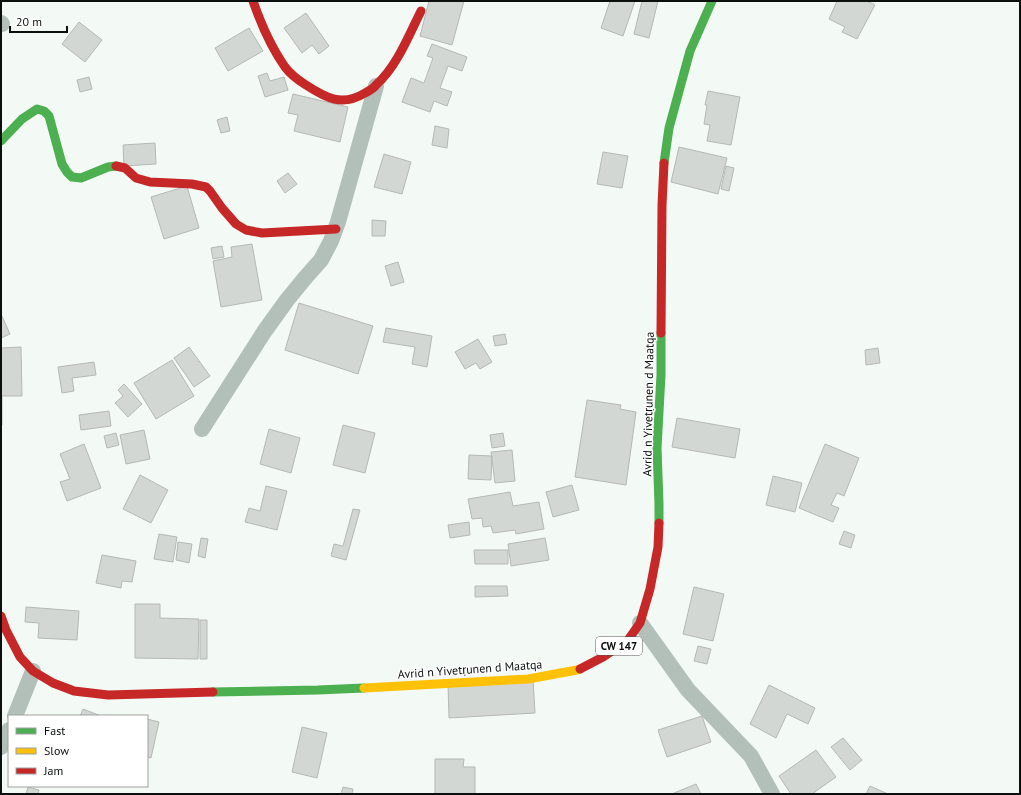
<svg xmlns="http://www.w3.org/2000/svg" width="1021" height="795" font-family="'PT Sans',sans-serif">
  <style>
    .building { fill: #d2d7d4; stroke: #b4b9b6 }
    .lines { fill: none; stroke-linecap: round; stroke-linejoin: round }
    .street { stroke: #b3c0ba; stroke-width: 16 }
    .fast { stroke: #4caf50; stroke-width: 9 }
    .slow { stroke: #ffc107; stroke-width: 9 }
    .jam { stroke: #c62828; stroke-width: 9 }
    .labels { text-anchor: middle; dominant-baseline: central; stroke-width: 3; stroke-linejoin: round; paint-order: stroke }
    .shield { fill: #fff; stroke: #545756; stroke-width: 1 }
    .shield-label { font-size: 11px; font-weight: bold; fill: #0b0f0d }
    .street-label { font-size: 12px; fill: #0b0f0d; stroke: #fff }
  </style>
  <rect width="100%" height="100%" fill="#f3faf6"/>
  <path class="building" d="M429,1H464L452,45L420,36Z
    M610,1H635L623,36L601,28Z
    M642,1H658L649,38L634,34Z
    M837,1H867L875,5L857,39L842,32L845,27L829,19Z
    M306,13L329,46L319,54L312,45L302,53L284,28Z
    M79,22L102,40L85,62L62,44Z
    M249,28L263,51L228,71L215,48Z
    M432,44L467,57L462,71L448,66L440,88L452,92L447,106L434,101L430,112L402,102L411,78L424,83L433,58L427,56Z
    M267,73L270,81L284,77L288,90L265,97L258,76Z
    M89,77L92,89L80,92L77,80Z
    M708,91L740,97L731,145L707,141L710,125L704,124L707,105H705Z
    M293,94L348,107L340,142L294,131L298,115L288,113Z
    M227,117L230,131L221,133L217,120Z
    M435,126L449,129L447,148L432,145Z
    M155,143L156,164L124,166L123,145Z
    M679,147L727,158L718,194L671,182Z
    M603,152L628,156L622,188L597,184Z
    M384,154L411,162L402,194L374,187Z
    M726,166L734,168L729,191L721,189Z
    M288,173L297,184L285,193L277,181Z
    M187,186L199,228L164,239L151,197Z
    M372,220L386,221L385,236H372Z
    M252,244L262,300L221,307L213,261L232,257L231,247Z
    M222,246L224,257L213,259L211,248Z
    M398,262L404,282L391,286L385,266Z
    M299,303L373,326L358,374L285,350Z
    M1,316H2L10,334L1,338Z
    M386,328L432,336L427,367L412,364L415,347L383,342Z
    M505,334L507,344L495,346L493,336Z
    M478,339L492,362L480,369L476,363L465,369L455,352Z
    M21,347L22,396H2V425H1V348Z
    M189,347L210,376L194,387L174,358Z
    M878,348L880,363L866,365L865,350Z
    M172,360L194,396L156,419L134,383Z
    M94,362L96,375L72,378L74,391L62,393L58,367Z
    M124,384L142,404L128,417L115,403L123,396L118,390Z
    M587,400L621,405L620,409L636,412L626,485L575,477Z
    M109,411L111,426L81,430L79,415Z
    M677,418L740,429L735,458L672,447Z
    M343,425L375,433L365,473L333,465Z
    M269,429L300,438L291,473L260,464Z
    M144,430L150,459L126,464L120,435Z
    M116,433L119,445L107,448L104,436Z
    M503,433L505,446L492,448L490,435Z
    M84,444L101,488L67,501L60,482L70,479L60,454Z
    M825,444L859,458L844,496L837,493L831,505L839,508L833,522L799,508Z
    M512,450L515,481L495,483L491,452Z
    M469,455L492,456L491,480L468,479Z
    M140,475L168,490L151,523L123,509Z
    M773,476L802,483L795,512L766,505Z
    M572,485L579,510L553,517L546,492Z
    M266,486L287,491L277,530L245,522L249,508L260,511Z
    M510,492L513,506L539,502L544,529L516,534L515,530L493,533L491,526L483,527L482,518L472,519L468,499Z
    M353,509L360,510L346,560L331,556L334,544L343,546Z
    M469,522L470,535L450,538L448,525Z
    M844,531L855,535L851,548L839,544Z
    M159,534L177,537L173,562L154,559Z
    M201,538L208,539L205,558L198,556Z
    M545,538L549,560L511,566L508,544Z
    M178,542L192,544L189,563L176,560Z
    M474,550H508V564H475Z
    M102,555L136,561L132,582L122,581L121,588L96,583Z
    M475,586H507L508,596L475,597Z
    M694,587L724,594L713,641L683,634Z
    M135,604H160V618L199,619L198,659L135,658Z
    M26,607L79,611L77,640L38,638L39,623L25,622Z
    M200,620H207V659H200Z
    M698,646L711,649L707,664L694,661Z
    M533,679L535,713L449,718L448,684Z
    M769,685L815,708L808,724L787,714L776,738L750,724Z
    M83,709L101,716H80Z
    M702,716L711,742L667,757L658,730Z
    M147,719L159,722L151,758L147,757Z
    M302,727L327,733L317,778L292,772Z
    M843,738L862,760L850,770L831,747Z
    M816,750L836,777L812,794H791L779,776Z
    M435,759H464L463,767H475V794H435Z
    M696,784L701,794H674V793Z
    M870,786L888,794H866Z
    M28,787L39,790L38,794H26Z
    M343,787L353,789L352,794H341Z"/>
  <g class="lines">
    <path class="street" d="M1,23L2,24
      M202,429L264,332L287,300L305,278L321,260L331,241L338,222L376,86
      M640,623L688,690L751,756L772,794
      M15,716L33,671
      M1,747L9,730"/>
    <path class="fast" d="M1,141L22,119L37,109L44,111L49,116L62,164L67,172L72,177L81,178L108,167L116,166
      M664,163L669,128L690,51L712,1
      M659,523V504L657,448L661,375V333
      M213,692L318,690L364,688"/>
    <path class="slow" d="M364,688L528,679L577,670L580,669"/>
    <path class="jam" d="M253,1C261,24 271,47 285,67C291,75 298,80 306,85C326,98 342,107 365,93C369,91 374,88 377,84C397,66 409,35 421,11
      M116,166L125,168L136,178L150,182L192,184L206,187L210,191L222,208L236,224L246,230L262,233L336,229
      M661,333L662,205L664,163
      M1,616L6,630L20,657L33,671L53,683L74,691L108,695L213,692
      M580,669L603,657L628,640L640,623L650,589L658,547L659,523"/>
  </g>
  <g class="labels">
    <rect class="shield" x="596" y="637" width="46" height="18" rx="3"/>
    <g class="shield-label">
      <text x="619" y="646">CW 147</text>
    </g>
    <g class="street-label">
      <text transform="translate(648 404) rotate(-89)">Avrid n Yivetṛunen d Maatqa</text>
      <text transform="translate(470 669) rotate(-4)">Avrid n Yivetṛunen d Maatqa</text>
    </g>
  </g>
  <rect width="1021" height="795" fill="none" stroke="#0b0f0d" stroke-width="4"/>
  <rect x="8" y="715" width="140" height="72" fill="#ffffff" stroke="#9d9f9e"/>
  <rect x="16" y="728" width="20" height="6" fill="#4caf50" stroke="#9d9f9e"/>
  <text x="44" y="735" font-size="12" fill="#0b0f0d">Fast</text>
  <rect x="16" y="748" width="20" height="6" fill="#ffc107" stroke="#9d9f9e"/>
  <text x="44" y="755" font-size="12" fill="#0b0f0d">Slow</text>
  <rect x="16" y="768" width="20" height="6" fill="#c62828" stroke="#9d9f9e"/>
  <text x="44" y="775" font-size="12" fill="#0b0f0d">Jam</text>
  <path d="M10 26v6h57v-6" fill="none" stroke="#0b0f0d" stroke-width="2"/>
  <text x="16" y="26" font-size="12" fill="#0b0f0d" stroke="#ffffff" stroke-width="3" paint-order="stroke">20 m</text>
</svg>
